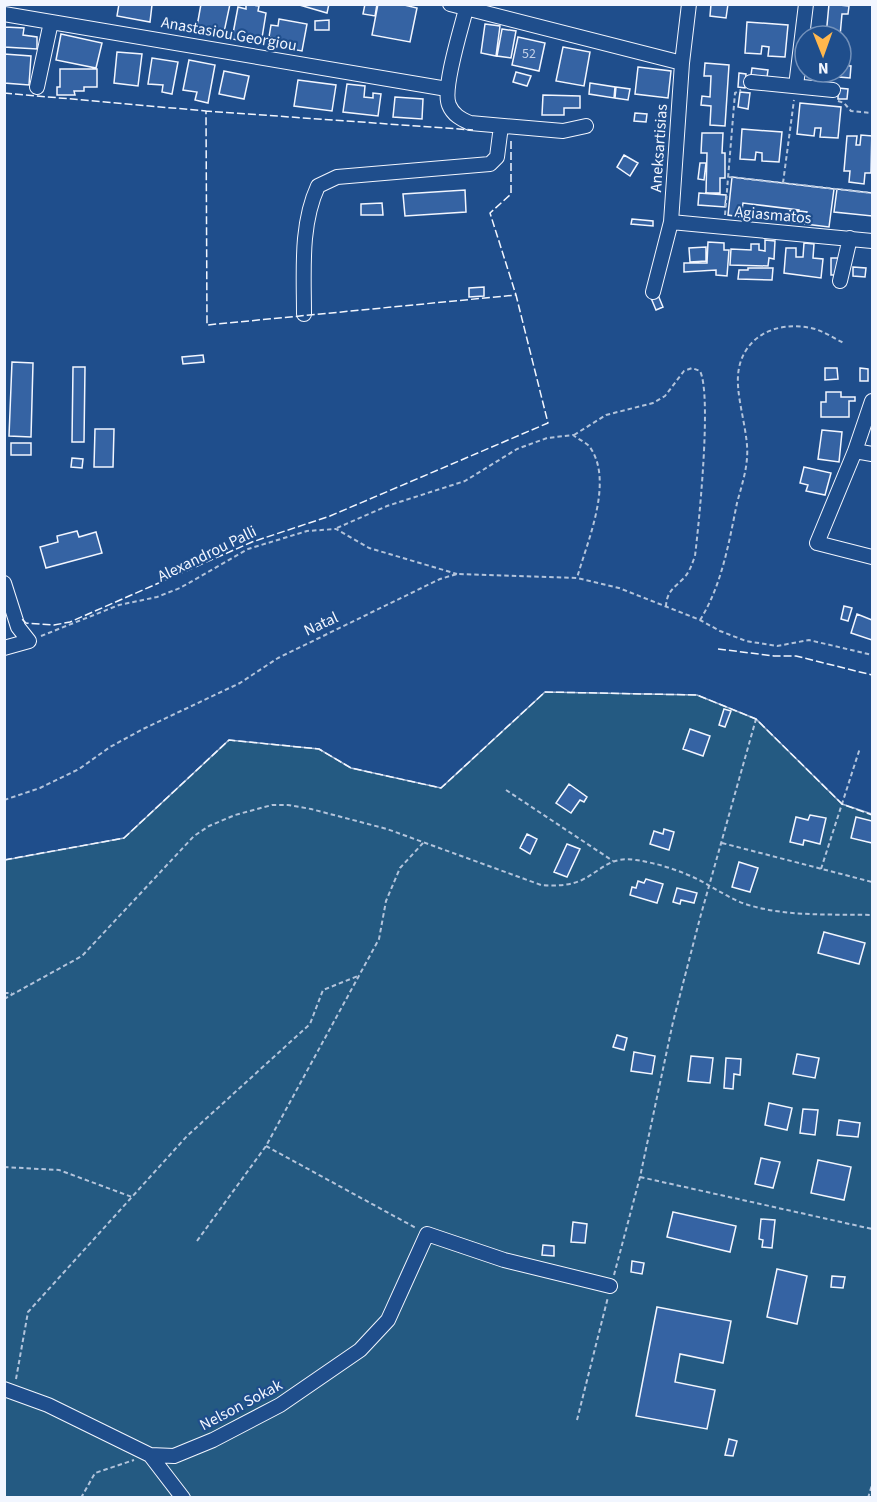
<svg xmlns="http://www.w3.org/2000/svg" width="877" height="1502" font-family="'Source Sans 3',sans-serif">
  <style>
    .green { fill: #245a82; stroke: #a8bbd7; stroke-width: 1.5 }
    .building { fill: #3563a3; stroke: #f2f6ff; stroke-width: 1.5 }
    .lines { fill: none; stroke-linecap: round; stroke-linejoin: round }
    .minor-casing { stroke: #f2f6ff; stroke-width: 16 }
    .path { stroke: #b3c4dc; stroke-width: 2; stroke-dasharray: 4.5 3; stroke-linecap: butt }
    .minor { stroke: #1f4e8c; stroke-width: 14 }
    .fence { stroke: #f2f6ff; stroke-width: 1.5; stroke-dasharray: 8 3; stroke-linecap: butt }
    .labels { text-anchor: middle; dominant-baseline: central; stroke-width: 4.5; stroke-linejoin: round; paint-order: stroke }
    .number-label { font-size: 14px; fill: #c3d1e8 }
    .street-label { font-size: 16px; fill: #f2f6ff; stroke: #1f4e8c }
  </style>
  <rect width="100%" height="100%" fill="#1f4e8c"/>
  <path class="green" d="M545,692L697,695L756,719L842,804L872,814V1497L5,1498V860L124,838L229,740L319,749L351,768L441,788Z"/>
  <path class="building" d="M119,4H157L152,5L150,22L117,16Z
    M201,4H230L223,37L196,32Z
    M246,4L259,6L258,11L266,13L261,44L232,39L238,7L246,9Z
    M296,4H329L327,13Z
    M365,4H377L375,16L363,14Z
    M378,4H400L417,8L410,42L372,35Z
    M711,4H728L726,18L710,16Z
    M829,4L849,6L848,14H842L840,36H816H826Z
    M4,19L5,27L24,28L23,35L37,37V49L4,47Z
    M279,19L307,24L302,51L274,46L276,38L269,37L271,25L278,26Z
    M329,20V30H315V21Z
    M747,22L788,25L785,57L768,56L769,47L762,46L761,54L745,53Z
    M485,24L500,26L496,56L481,53Z
    M502,29L516,31L511,58L497,56Z
    M61,34L102,43L96,68L56,60Z
    M518,37L545,43L539,71L512,65Z
    M563,47L590,52L584,86L556,81Z
    M117,52L142,54L138,86L114,83Z
    M4,54L31,56L29,85L4,83Z
    M152,58L178,62L172,94L162,92L163,85L148,84Z
    M189,60L215,65L208,103L195,100L197,92L183,90Z
    M705,63L729,65L725,126L710,125L711,106L701,105L702,96L710,97L711,76H704Z
    M841,65L851,66L850,78L839,77Z
    M638,67L671,71L668,98L635,94Z
    M752,68L768,70L767,77L751,75Z
    M60,69H97V87H84V91H74L75,95H57V87H60Z
    M224,71L249,76L244,99L219,94Z
    M516,72L531,76L527,86L513,82Z
    M739,73L746,74L745,88L738,87Z
    M298,80L336,85L332,111L294,106Z
    M590,83L615,87L614,98L589,94Z
    M347,84L365,86L364,97L373,98V93L381,94L378,116L343,112Z
    M616,87L630,89L628,100L615,98Z
    M838,88L848,89L847,99H838Z
    M740,92L750,93L748,109L738,107Z
    M543,95L580,96V108H564V115H542Z
    M395,97L423,99L422,119L393,117Z
    M800,103L841,107L838,138L820,137L821,128H815L814,136L797,134Z
    M635,113L647,114L646,122L634,121Z
    M872,127L871,173H865L864,184L849,182L850,171H844L847,136H857L856,145H860L861,135L872,136Z
    M742,129L782,132L779,162L762,161V153L756,152L755,160L740,159Z
    M702,133H723L722,153H725V178H720V193H706L707,153H701Z
    M624,155L638,163L630,176L617,167Z
    M700,163H706L704,180L698,179Z
    M732,177L834,189L829,227L805,224L807,212L799,211V210L743,203L741,217L728,215Z
    M837,189L872,193V216L834,212Z
    M465,190L466,212L405,216L403,194Z
    M699,193L726,195L725,207L698,205Z
    M382,203L383,215H361V204Z
    M790,210L798,211L797,223L789,222Z
    M632,219L653,221V226L631,224Z
    M765,240L775,241L774,259L769,258L768,266L730,265L731,249L751,250V244H759V250L765,251Z
    M708,242L724,243V250H729L727,276L716,275V270L684,272V263H707Z
    M804,243L814,244L813,258L823,259L821,278L784,273L786,248H796V257H803Z
    M706,247V261L690,262L689,248Z
    M831,258H838V275H831Z
    M853,267L866,268L865,277L853,276Z
    M748,268H773L772,280L738,279L739,270H748Z
    M484,287V296L469,297V288Z
    M658,295L663,307L656,310L651,298Z
    M203,355L204,362L183,364L182,357Z
    M12,362L33,363L31,437L9,436Z
    M73,367H85L84,442H72Z
    M825,368H837L838,379L825,380Z
    M860,368L868,369V381H860Z
    M826,392H841V397H855V401H849V417H821V402H826Z
    M95,429H114L113,467H94Z
    M822,430L842,432L839,462L818,459Z
    M11,443H31V455H11Z
    M72,458L83,459L82,468L71,467Z
    M804,467L831,473L825,495L806,491L808,485L800,483Z
    M77,531L79,537L96,532L102,553L46,568L40,547L58,542L57,536Z
    M844,606L852,608L848,621L841,619Z
    M857,614L872,620V640L851,633Z
    M724,709L731,711L725,727L719,725Z
    M690,729L710,736L703,756L683,749Z
    M569,784L587,797L584,802L580,800L571,813L556,803Z
    M810,815L826,818L820,844L804,840L803,845L790,842L796,817L808,820Z
    M856,817L872,821V843L851,838Z
    M664,829L674,832L669,850L650,844L654,831L663,834Z
    M527,834L537,839L530,854L520,848Z
    M567,844L580,849L567,877L554,872Z
    M739,862L758,868L750,892L732,887Z
    M646,879L663,884L657,903L630,895L632,887L636,888L638,881L644,883Z
    M677,888L697,893L694,903L681,900L680,904L673,902Z
    M824,932L865,943L859,964L818,953Z
    M617,1035L627,1038L624,1050L613,1047Z
    M634,1052L655,1056L652,1074L631,1071Z
    M797,1054L819,1058L815,1078L793,1074Z
    M691,1056L713,1058L710,1083L688,1081Z
    M726,1058L741,1059L740,1075L734,1074L733,1089L724,1088Z
    M769,1103L792,1108L787,1130L765,1125Z
    M803,1109L818,1110L815,1135L800,1133Z
    M839,1120L860,1123L858,1137L837,1135Z
    M761,1158L780,1162L773,1188L755,1184Z
    M818,1160L851,1167L844,1200L811,1193Z
    M673,1212L736,1226L730,1252L667,1237Z
    M761,1219L775,1220L772,1248L762,1247L763,1240L759,1239Z
    M573,1222L587,1224L585,1243L571,1242Z
    M543,1245L554,1246V1256L542,1255Z
    M632,1261L644,1263L642,1274L631,1272Z
    M777,1269L807,1276L797,1324L767,1317Z
    M832,1276L845,1277L843,1288L831,1287Z
    M657,1307L731,1321L723,1363L680,1354L675,1382L715,1390L707,1429L636,1416Z
    M729,1439L737,1441L733,1456L725,1455Z"/>
  <g class="lines">
    <g class="minor-casing">
      <path id="minor" d="M450,4L682,63
        M466,9C461,29 442,89 449,105C453,115 461,119 470,123L563,131L586,126
        M4,14L447,89
        M751,82L833,90
        M796,86L806,4
        M37,87L51,22
        M671,222L872,241
        M840,281L850,238
        M653,292L671,222L682,63L689,4
        M304,314C304,271 300,225 318,186L337,177L490,164L497,157L501,126
        M872,401L855,451L817,543L872,557
        M855,451L872,454
        M4,583L18,627L29,641L4,648
        M4,1389L48,1405L150,1455L174,1456L213,1440L280,1405L360,1350L388,1320L427,1234L504,1260L610,1286
        M150,1455L183,1498"/>
    </g>
    <path class="path" d="M838,101L844,103L851,111L872,113
      M729,177L872,193
      M783,183L794,100
      M725,215L735,93L741,90
      M574,435L606,415L653,403L665,396L684,371L692,368L700,371C712,395 699,523 695,556C692,564 690,571 684,578C674,588 667,591 666,606
      M337,528L387,506L465,481L517,449L547,438L573,435C578,439 585,442 589,446C615,480 587,542 577,578
      M700,620C722,585 729,542 737,503C741,488 746,473 747,458C749,437 739,407 738,385C735,340 774,318 815,329C825,332 835,339 844,343
      M41,636L119,605L157,597L180,588L248,549L307,531L336,529L369,548L457,574
      M506,790L613,861
      M4,800L40,788L79,769L110,747L143,729L240,683L278,658L440,579L457,574L577,578L619,588L700,620L720,631L746,641L777,646L809,640L872,655
      M722,843L872,882
      M821,869L860,748
      M4,993H12
      M4,999L82,956L194,836L209,826L235,815L272,805H288L311,809L387,829L541,885C555,886 569,886 582,880C602,870 610,856 636,860C657,863 682,871 701,881C716,889 729,898 745,904C786,917 830,914 872,915
      M266,1146L416,1228
      M4,1167L59,1170L132,1197
      M640,1177L872,1229
      M197,1241L266,1146L379,939L386,901L400,868L423,843
      M614,1275L640,1177L673,1022L700,918L756,719
      M16,1379L28,1312L187,1136L310,1024L323,990L358,976
      M577,1420L608,1297
      M81,1498L95,1473L134,1460
      M868,1498L872,1485"/>
    <use href="#minor" class="minor"/>
    <path class="fence" d="M4,93L206,111L207,325L516,295L548,423L330,516L252,542L70,622L54,625L26,623L20,617
      M206,113V111L473,130
      M511,141V194L490,213L516,295
      M718,649L774,656H796L872,675
      M4,860L124,838L229,740L319,749L351,768L441,788L545,692L697,695L756,719L842,804L872,815"/>
  </g>
  <g class="labels">
    <g class="number-label">
      <text x="529" y="54">52</text>
    </g>
    <g class="street-label">
      <text transform="translate(229 34) rotate(10)">Anastasiou Georgiou</text>
      <text transform="translate(659 148) rotate(-86)">Aneksartisias</text>
      <text transform="translate(773 215) rotate(5)">Agiasmatos</text>
      <text transform="translate(207 554) rotate(-26)">Alexandrou Palli</text>
      <text transform="translate(321 624) rotate(-25)">Natal</text>
      <text transform="translate(241 1405) rotate(-28)">Nelson Sokak</text>
    </g>
  </g>
  <rect width="877" height="1502" fill="none" stroke="#f2f6ff" stroke-width="12"/>
  <g transform="translate(823 54) rotate(179)"><circle r="28" fill="#1f4e8c" stroke="#7391ba" stroke-width="1.5"/>
  <path d="M0-4.5L10 22L0 15L-10 22Z" fill="#ffb74d"/>
  <text y="-9" font-size="16" font-weight="bold" text-anchor="middle" fill="#f2f6ff">N</text>
  </g>
</svg>
